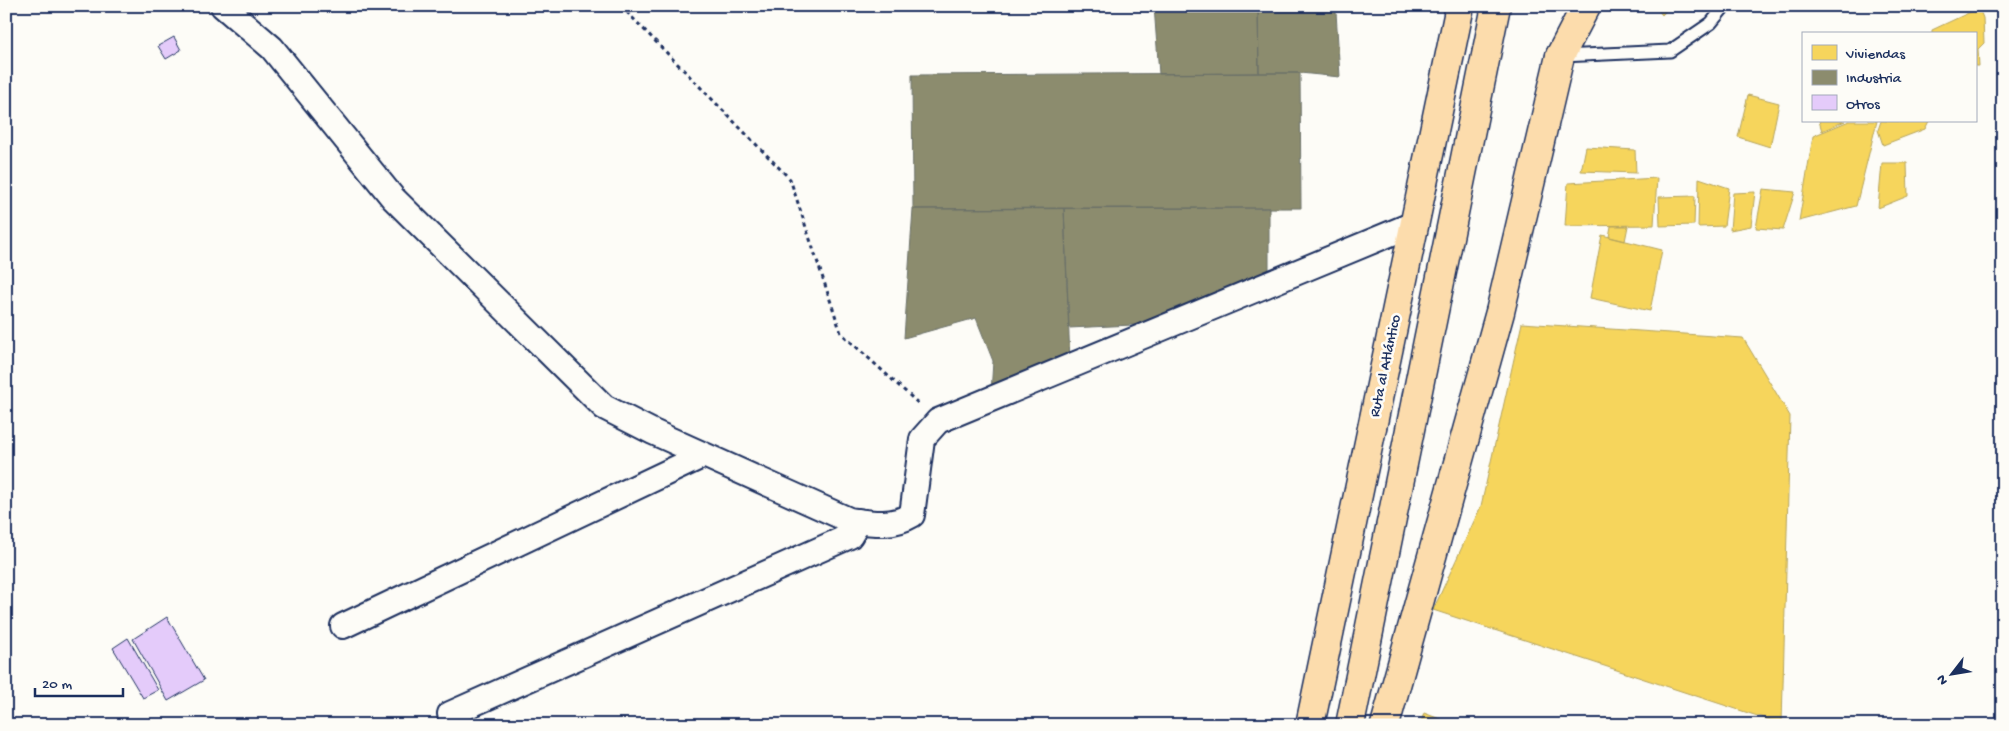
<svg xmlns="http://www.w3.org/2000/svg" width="2009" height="731" font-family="'Gochi Hand',sans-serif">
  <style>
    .homes { fill: #f6d55c; stroke: #b4a35d }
    .industry { fill: #8c8c6e; stroke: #6a7069 }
    .building { fill: #e4cbfa; stroke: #1b2f5e }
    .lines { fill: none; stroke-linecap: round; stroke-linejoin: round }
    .lane-casing { stroke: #1b2f5e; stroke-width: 15 }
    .street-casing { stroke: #1b2f5e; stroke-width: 28 }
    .primary-casing { stroke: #1b2f5e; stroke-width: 31 }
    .highway-casing { stroke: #1b2f5e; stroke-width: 31 }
    .path { stroke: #1b2f5e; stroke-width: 3; stroke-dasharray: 4 4; stroke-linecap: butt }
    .lane { stroke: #fdfcf7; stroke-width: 11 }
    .street { stroke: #fdfcf7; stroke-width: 24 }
    .primary { stroke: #fcdcac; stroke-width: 28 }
    .highway { stroke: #fcdcac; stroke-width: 28 }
    .labels { text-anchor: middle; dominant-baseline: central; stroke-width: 5; stroke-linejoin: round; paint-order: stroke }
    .street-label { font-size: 15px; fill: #1b2f5e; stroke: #fdfcf7 }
  </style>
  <rect width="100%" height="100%" fill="#fdfcf7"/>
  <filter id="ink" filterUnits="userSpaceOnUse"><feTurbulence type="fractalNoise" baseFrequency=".02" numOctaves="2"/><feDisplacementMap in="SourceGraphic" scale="10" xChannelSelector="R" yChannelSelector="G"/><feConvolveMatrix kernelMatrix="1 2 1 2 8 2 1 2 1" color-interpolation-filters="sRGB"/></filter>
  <g filter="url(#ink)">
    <path class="homes" d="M1655,6H1670L1662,15Z
      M1979,8L1983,18L1984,43L1978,49L1979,66H1975V34H1932V30Z
      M1748,95L1779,103L1770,147L1738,137Z
      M1819,121H1845L1822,131Z
      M1849,121H1877L1856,206L1799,221L1813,136Z
      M1881,121H1929L1925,129L1883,145L1878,130Z
      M1586,147L1635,150L1636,173L1581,171Z
      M1882,163H1907L1908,196L1878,208Z
      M1657,178L1654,225L1565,226L1568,183Z
      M1699,178L1729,188L1724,226L1698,227Z
      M1763,189L1795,192L1783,230L1756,228Z
      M1755,192L1751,226L1730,230L1733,193Z
      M1695,196L1694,225L1660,226L1659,197Z
      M1611,226H1628L1625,241L1609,237Z
      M1602,235L1662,250L1650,311L1590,298Z
      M1522,323L1743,338L1790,416L1782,724L1433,610L1481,506Z
      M1424,713L1456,725H1420Z"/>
    <path class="industry" d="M1154,6H1258L1259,73L1159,74Z
      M1258,6H1330L1336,12L1340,77L1300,73H1259Z
      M1259,73H1300L1301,208L913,209L912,75Z
      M1064,208H1269V278L1154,324L1069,328Z
      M1064,208L1070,361L991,393L993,361L976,318L904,338L913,209Z"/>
    <path class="building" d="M174,37L181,50L166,59L158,46Z
      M167,617L204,680L168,701L133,639Z
      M128,638L158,690L143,698L113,648Z"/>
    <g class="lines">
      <g class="lane-casing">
        <path id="lane" d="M1562,56L1670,51L1711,23L1725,6"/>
      </g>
      <g class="street-casing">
        <path id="street" d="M223,6L272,48L393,198L604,407L653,432L849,520C871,523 892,527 912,515L922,439L938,421L1416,223
          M343,626L704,455
          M450,714L850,536L859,521"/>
      </g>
      <g class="primary-casing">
        <path id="primary" d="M1560,56L1586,6"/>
      </g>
      <g class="highway-casing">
        <path id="highway" d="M1310,725L1460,6
          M1350,725L1496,6
          M1385,725L1500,312L1560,56"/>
      </g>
      <path class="path" d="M621,6L790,179L841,333L919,404"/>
      <use href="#lane" class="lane"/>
      <use href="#street" class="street"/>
      <use href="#primary" class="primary"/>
      <use href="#highway" class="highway"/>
    </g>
  </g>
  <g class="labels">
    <g class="street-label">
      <text transform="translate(1386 366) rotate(-78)">Ruta al Atlántico</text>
    </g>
  </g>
  <rect width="2009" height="731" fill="none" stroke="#fdfcf7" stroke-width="25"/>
  <rect x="12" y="12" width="1984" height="706" fill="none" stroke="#1b2f5e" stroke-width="2" filter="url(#ink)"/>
  <rect x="1802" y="32" width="175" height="90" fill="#fdfcf7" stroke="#a3aaba"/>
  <rect x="1812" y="45" width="25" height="15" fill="#f6d55c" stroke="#a3aaba"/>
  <text x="1846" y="58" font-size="15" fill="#1b2f5e">Viviendas</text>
  <rect x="1812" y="70" width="25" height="15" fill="#8c8c6e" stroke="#a3aaba"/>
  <text x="1846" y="82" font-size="15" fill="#1b2f5e">Industria</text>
  <rect x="1812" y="95" width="25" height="15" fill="#e4cbfa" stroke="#a3aaba"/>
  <text x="1846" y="108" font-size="15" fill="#1b2f5e">Otros</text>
  <g transform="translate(1952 674) rotate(239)" stroke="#fdfcf7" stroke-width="4" paint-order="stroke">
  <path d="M0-4L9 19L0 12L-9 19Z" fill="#1b2f5e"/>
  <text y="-8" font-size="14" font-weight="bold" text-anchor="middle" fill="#1b2f5e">N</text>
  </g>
  <path d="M35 688v8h88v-8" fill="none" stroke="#1b2f5e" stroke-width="2.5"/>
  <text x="42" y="688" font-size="15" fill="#1b2f5e" stroke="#fdfcf7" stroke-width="4" paint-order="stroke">20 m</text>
</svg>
